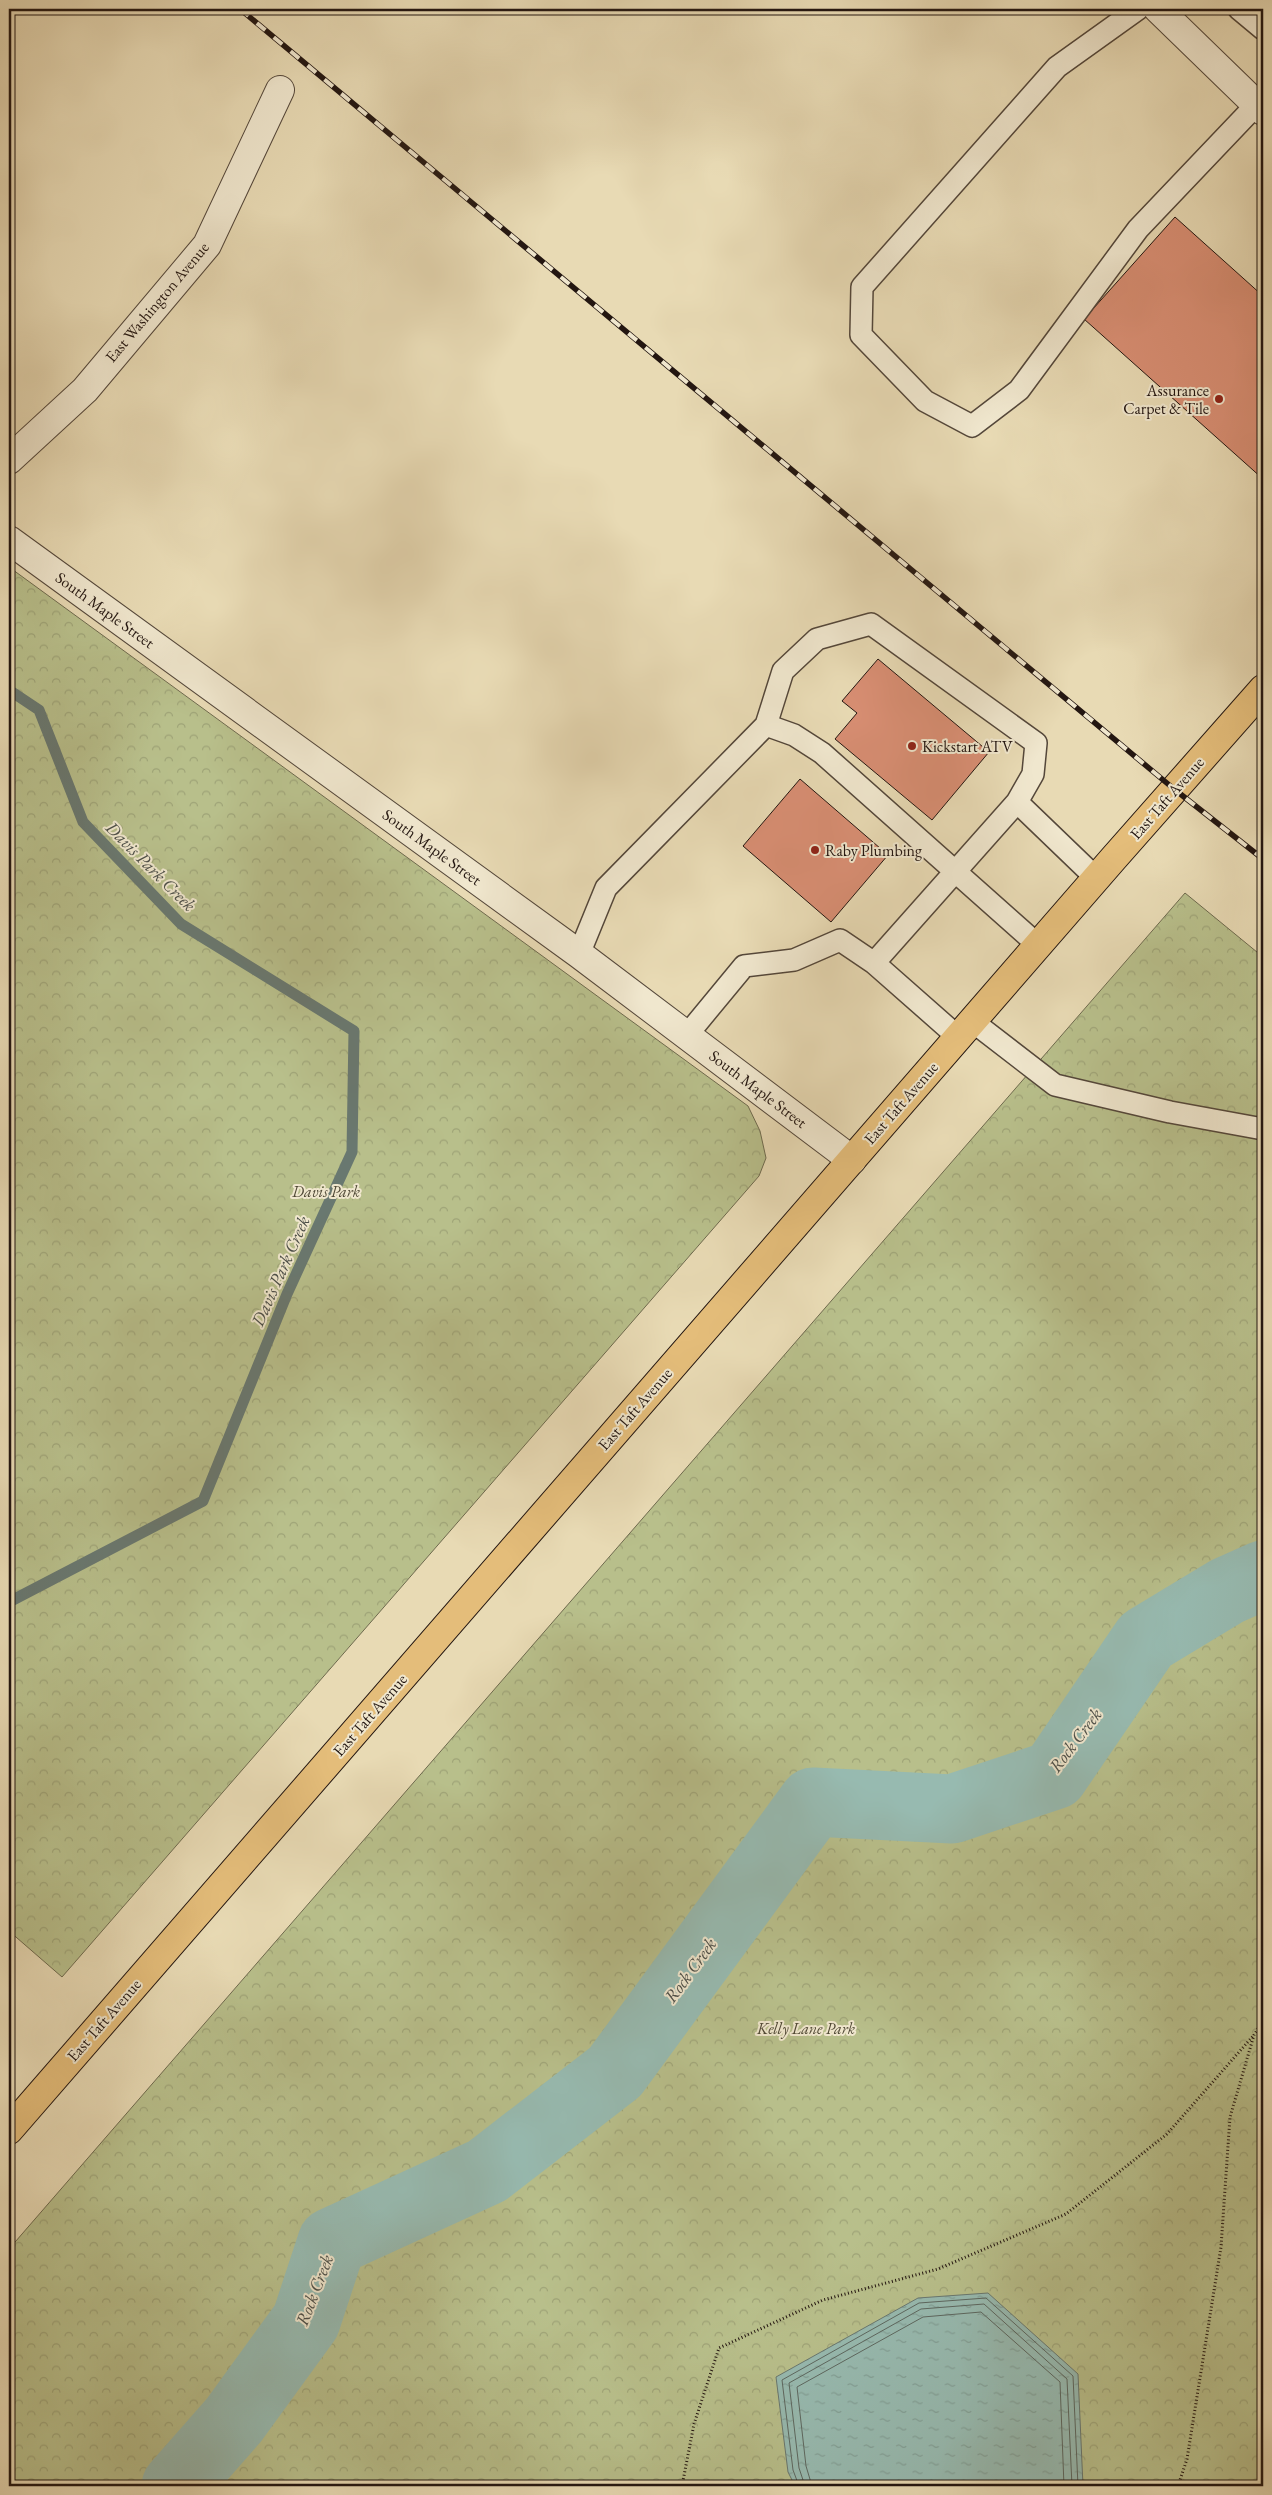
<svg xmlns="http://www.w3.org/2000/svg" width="1272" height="2495" font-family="'EB Garamond',serif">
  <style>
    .forest { fill: url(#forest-crowns); stroke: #6e6a4e }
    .water { fill: url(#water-ripples); stroke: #697870 }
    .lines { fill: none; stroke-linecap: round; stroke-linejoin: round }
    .shore { stroke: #5d6860; stroke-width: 1 }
    .stream { stroke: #697870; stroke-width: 11 }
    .river { stroke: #97bab0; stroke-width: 69 }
    .building { fill: #d88e73; stroke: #231611 }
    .lane-casing { stroke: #54473a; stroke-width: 24 }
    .street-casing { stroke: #54473a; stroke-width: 30 }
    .primary-casing { stroke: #231611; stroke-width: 30 }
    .path { stroke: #231611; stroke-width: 3; stroke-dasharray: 1 2.5; stroke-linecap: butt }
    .lane { stroke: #f0e7ce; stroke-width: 21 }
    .street { stroke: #f0e7ce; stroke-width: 28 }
    .primary { stroke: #e4bd7a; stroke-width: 28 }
    .rail-casing { stroke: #231611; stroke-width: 5.5 }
    .rail { stroke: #f0e7ce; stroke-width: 4; stroke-dasharray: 11; stroke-linecap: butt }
    .poi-dot { fill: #8f2418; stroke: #f0e7ce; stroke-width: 2 }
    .labels { text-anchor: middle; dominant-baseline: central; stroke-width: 4; stroke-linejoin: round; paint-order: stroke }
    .street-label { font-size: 16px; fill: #231611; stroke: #f0e7ce }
    .poi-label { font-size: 16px; fill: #231611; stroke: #f0e7ce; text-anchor: start }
    .park-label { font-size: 16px; font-style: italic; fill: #504936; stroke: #f0e7ce }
    .water-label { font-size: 18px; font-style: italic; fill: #4c4f49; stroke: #f0e7ce }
  </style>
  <defs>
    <pattern id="forest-crowns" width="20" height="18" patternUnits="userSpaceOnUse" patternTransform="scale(1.25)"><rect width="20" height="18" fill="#b8bf8b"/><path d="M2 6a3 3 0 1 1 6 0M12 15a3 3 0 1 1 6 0" fill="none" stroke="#9ea377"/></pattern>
    <pattern id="water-ripples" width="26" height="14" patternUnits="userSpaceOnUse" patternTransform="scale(1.25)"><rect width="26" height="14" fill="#97bab0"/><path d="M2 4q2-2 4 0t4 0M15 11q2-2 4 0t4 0" fill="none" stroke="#829f96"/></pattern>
  </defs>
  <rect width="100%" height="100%" fill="#e8dab4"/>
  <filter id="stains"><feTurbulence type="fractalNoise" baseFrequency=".004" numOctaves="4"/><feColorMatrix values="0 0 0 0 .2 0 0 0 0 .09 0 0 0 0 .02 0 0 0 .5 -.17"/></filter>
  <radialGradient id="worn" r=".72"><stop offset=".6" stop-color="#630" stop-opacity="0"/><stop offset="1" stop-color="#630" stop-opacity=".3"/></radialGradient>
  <path class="forest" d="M9,567L748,1106L760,1131L766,1158L759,1176L62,1977L9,1931Z
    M1185,893L1263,957V2486H9V2249Z"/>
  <path class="water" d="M988,2293L1078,2374L1083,2486H795L788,2472L776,2377L918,2298Z"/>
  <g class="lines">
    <path class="shore" d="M799,2486L793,2470L782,2380L919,2303L986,2298L1073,2376L1078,2486
      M805,2486L799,2468L789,2383L921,2309L984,2304L1067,2379L1072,2486
      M812,2486L806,2466L797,2387L923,2317L981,2312L1060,2382L1064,2486"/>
    <path class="stream" d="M9,690L39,710L83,822L181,924L354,1031L352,1152L287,1294L203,1501L9,1602"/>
    <path class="river" d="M176,2486L234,2420L306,2321L332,2242L487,2171L615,2072L813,1802L952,1809L1054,1775L1146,1640L1227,1591L1263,1575"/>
  </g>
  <path class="building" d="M1175,217L1263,296V479L1084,319Z
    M878,659L989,752L932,820L835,739L857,713L842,701Z
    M800,779L888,855L831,922L743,846Z"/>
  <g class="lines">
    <g class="lane-casing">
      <path id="lane" d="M1138,9L1057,67L862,287L861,335L925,401L972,426L1019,390L1138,229L1257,104
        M1239,9L1263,29
        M766,725L783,671L817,639L871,624L1036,743L1033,774L1017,802L874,963
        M1017,802L1096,878
        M579,954L606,888L766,725L794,735L822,753L1038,945
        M972,1021L1055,1085L1170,1112L1263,1129
        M687,1035L744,966L794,960L840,940L874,963L958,1037"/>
    </g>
    <g class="street-casing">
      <path id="street" d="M1158,9L1263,111
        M9,460L85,390L207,245L280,90
        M9,540L579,954L852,1160"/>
    </g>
    <g class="primary-casing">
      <path id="primary" d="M9,2130L1113,859L1263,689"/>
    </g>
    <path class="path" d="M682,2486L694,2424L719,2348L823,2300L938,2269L1066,2214L1167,2134L1254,2035
      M1178,2486L1187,2459L1221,2247L1230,2117L1254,2035L1263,2021"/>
    <use href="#lane" class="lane"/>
    <use href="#street" class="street"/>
    <use href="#primary" class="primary"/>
    <g class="rail-casing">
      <path id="rail" d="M240,9L1174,789L1263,859"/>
    </g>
    <use href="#rail" class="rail"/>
  </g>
  <g class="poi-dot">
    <circle cx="1219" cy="399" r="5"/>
    <circle cx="912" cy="746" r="5"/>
    <circle cx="815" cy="850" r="5"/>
  </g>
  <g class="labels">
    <g class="street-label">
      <text transform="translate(157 302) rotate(-50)">East Washington Avenue</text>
      <text transform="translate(105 610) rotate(36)">South Maple Street</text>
      <text transform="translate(1167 798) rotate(-49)">East Taft Avenue</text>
      <text transform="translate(432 847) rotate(36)">South Maple Street</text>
      <text transform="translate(758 1089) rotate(37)">South Maple Street</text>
      <text transform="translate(901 1103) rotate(-49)">East Taft Avenue</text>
      <text transform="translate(635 1409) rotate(-49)">East Taft Avenue</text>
      <text transform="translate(370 1715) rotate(-49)">East Taft Avenue</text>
      <text transform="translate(104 2020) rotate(-49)">East Taft Avenue</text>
    </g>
    <g class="poi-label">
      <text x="1209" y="390" text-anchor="end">Assurance<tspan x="1209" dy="18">Carpet &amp; Tile</tspan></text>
      <text x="922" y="746">Kickstart ATV</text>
      <text x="825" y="850">Raby Plumbing</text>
    </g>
    <g class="park-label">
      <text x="326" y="1191">Davis Park</text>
      <text x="806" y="2028">Kelly Lane Park</text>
    </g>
    <g class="water-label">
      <text transform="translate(151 866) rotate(45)">Davis Park Creek</text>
      <text transform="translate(280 1271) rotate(-66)">Davis Park Creek</text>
      <text transform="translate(1075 1740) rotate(-53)">Rock Creek</text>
      <text transform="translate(690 1970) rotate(-54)">Rock Creek</text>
      <text transform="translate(314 2290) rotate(-69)">Rock Creek</text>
    </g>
  </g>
  <rect width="1272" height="2495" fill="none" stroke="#e8dab4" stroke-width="30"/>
  <rect x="10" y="10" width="1252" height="2475" fill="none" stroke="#231611" stroke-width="2.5"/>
  <rect x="15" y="15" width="1242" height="2465" fill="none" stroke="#231611"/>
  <rect width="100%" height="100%" filter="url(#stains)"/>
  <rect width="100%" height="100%" fill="url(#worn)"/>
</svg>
